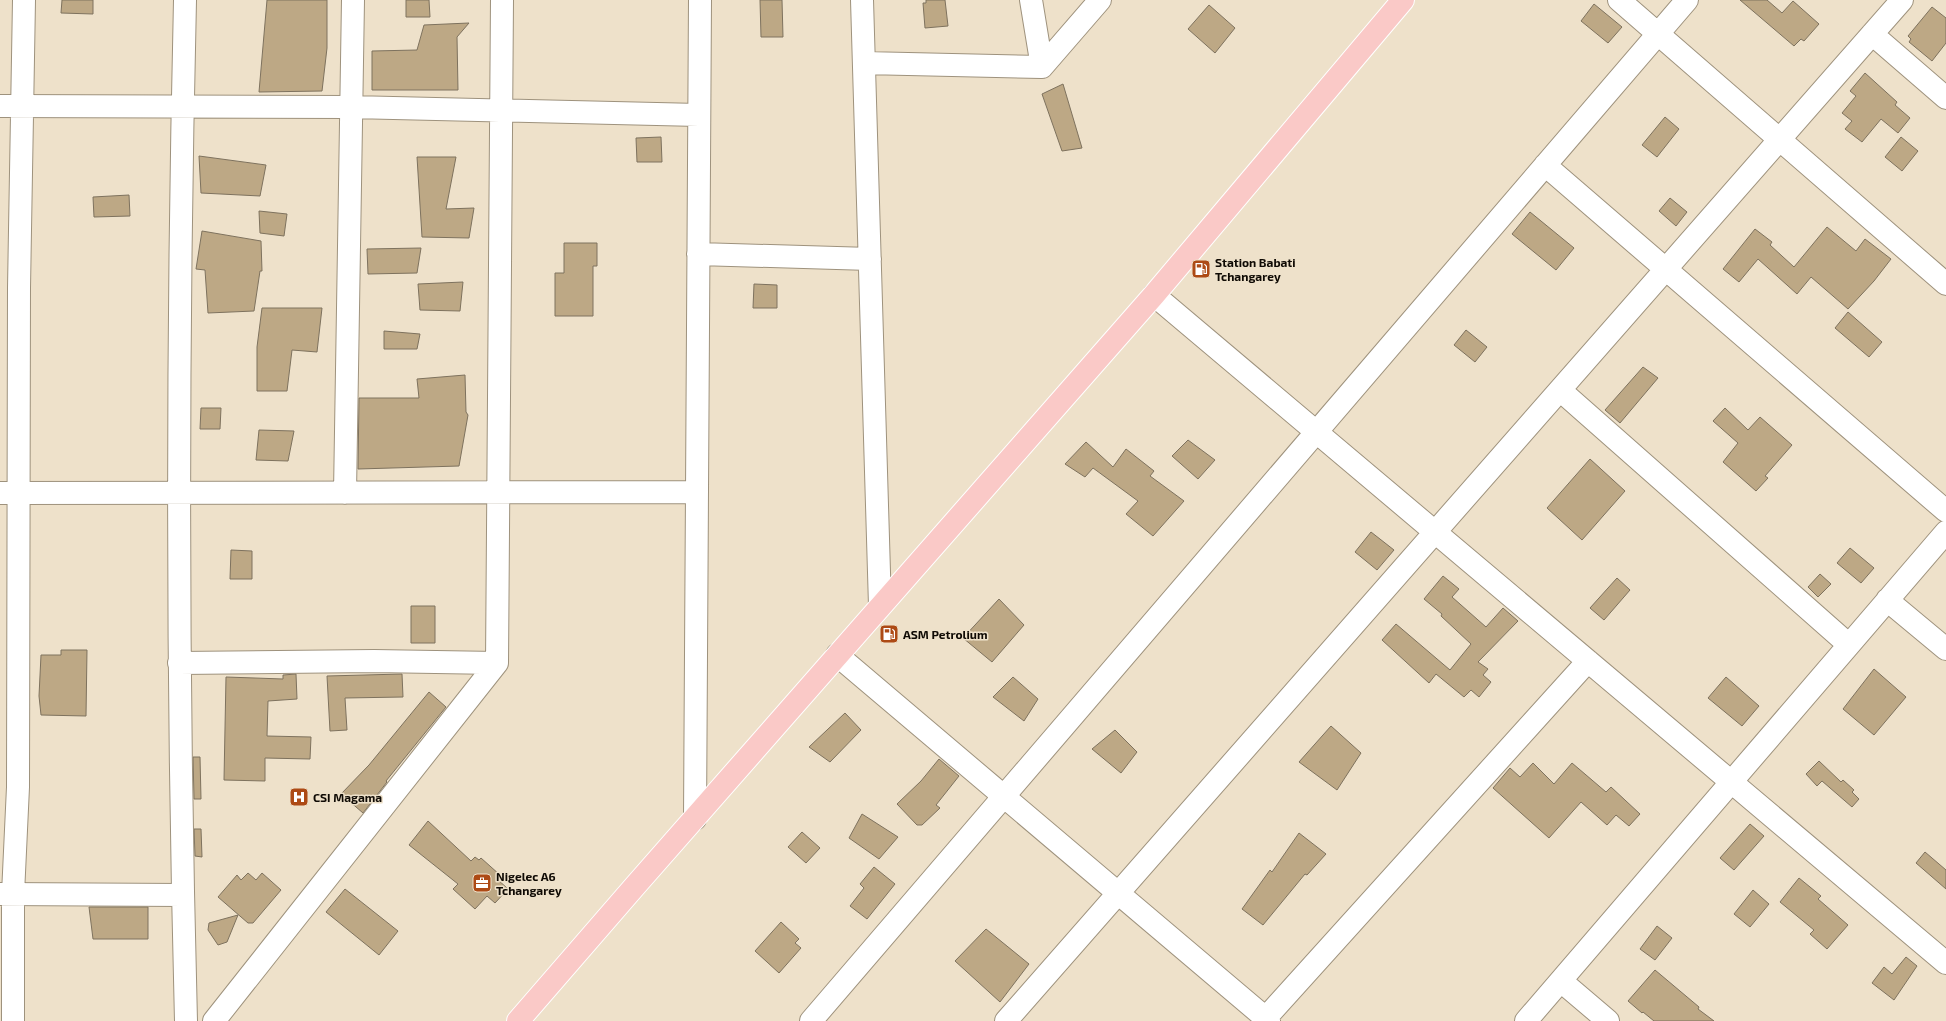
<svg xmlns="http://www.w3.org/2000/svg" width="1946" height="1021" font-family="'Exo 2',sans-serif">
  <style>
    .building { fill: #bda885; stroke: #7e725e }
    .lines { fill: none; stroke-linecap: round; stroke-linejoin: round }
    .minor-casing { stroke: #9e927d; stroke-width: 24 }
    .major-casing { stroke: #fff; stroke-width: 24 }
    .minor { stroke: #fff; stroke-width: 22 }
    .major { stroke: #fac9c7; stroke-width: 22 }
    .labels { text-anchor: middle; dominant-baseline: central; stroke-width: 3; stroke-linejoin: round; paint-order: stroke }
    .poi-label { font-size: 12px; font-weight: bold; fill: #0f0a04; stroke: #eee1ca; text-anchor: start }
  </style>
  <rect width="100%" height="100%" fill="#eee1ca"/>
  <path class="building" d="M62,0H93V14L61,13Z
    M267,0H327V48L322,91L259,92Z
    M406,0H429L430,17H406Z
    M760,0H782L783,37H761Z
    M926,0H945L948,26L925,28L923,3H926Z
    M1740,0H1767L1782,13L1793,1L1819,24L1804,41L1801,39L1794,46Z
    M1594,4L1622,27L1608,43L1581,21Z
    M1209,5L1235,28L1215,53L1188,29Z
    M1932,7L1946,18V43L1932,61L1909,42L1911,39L1908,36Z
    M469,23L457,37L458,90H372V51L417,50L424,25Z
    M1865,73L1897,102L1895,105L1910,118L1898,133L1881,119L1862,142L1845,129L1852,121L1842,113L1856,96L1850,91Z
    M1063,84L1082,148L1062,151L1042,94Z
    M1665,117L1679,129L1657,157L1642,145Z
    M661,137L662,162H637L636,138Z
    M1901,137L1918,151L1902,171L1885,157Z
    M199,156L266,165L260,196L201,193Z
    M417,157H456L446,209L474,208L469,238L422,237Z
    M129,195L130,216L94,217L93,197Z
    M1670,198L1687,212L1676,226L1659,211Z
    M259,211L287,214L284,236L260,233Z
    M1530,212L1574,248L1556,270L1512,234Z
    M1827,227L1856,251L1865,239L1891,259L1874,281L1848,309L1811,277L1797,294L1758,259L1739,282L1723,269L1755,229L1772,242L1770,245L1794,267Z
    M202,231L261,241L262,271H260L254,311L208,313L205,270L196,269Z
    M564,243H597V266H593V316H555V273H564Z
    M421,248L417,273L368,274L367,249Z
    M463,282L460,311L420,310L418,284Z
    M754,284L777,285V308H753Z
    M262,308H322L317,352L292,350L287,391H257V347Z
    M1848,312L1882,342L1869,357L1835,328Z
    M1466,330L1487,347L1475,362L1454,345Z
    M384,331L420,334L417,349H384Z
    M1643,367L1658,378L1620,423L1605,410Z
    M465,375L466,412L468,415L459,466L358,469L359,398H419L417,379Z
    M201,408H221L220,429H200Z
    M1725,408L1748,430L1760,417L1792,445L1765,476L1768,478L1756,491L1723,462L1738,443L1713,421Z
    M259,430L294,431L288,461L256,460Z
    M1188,440L1215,460L1198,479L1172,456Z
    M1086,442L1113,467L1126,449L1154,471L1150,476L1184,501L1153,536L1126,514L1138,501L1093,468L1085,477L1065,464Z
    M1590,459L1625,491L1582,540L1547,508Z
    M1371,532L1394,550L1377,570L1355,552Z
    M1850,548L1874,568L1861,583L1837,563Z
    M231,550L252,551V579H230Z
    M1820,574L1831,584L1818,597L1808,587Z
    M1443,576L1459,589L1452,597L1486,627L1503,608L1518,621L1478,662L1488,669L1483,675L1491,682L1479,697L1471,690L1464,697L1436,674L1429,683L1382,640L1396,624L1450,670L1471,644L1441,616L1442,614L1424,599Z
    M1617,578L1630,590L1604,620L1590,608Z
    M999,599L1024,625L992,662L963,638Z
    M411,606H435V643H411Z
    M61,650H87L86,716L41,715L39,696L41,655H61Z
    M1874,669L1906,697L1874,735L1843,709Z
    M296,674L297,699L268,701L267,736L311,737L310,759L265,758V781L224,780L226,677L283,679V675Z
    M402,674L403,697L345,698L347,730L330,731L327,676Z
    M1013,677L1038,699L1024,721L993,697Z
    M1726,677L1759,706L1742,726L1708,698Z
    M429,692L446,707L386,781L387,782L363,813L341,794L369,765Z
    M845,713L861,730L830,762L809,747Z
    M1331,726L1361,753L1337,790L1299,762Z
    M1115,730L1137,752L1121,773L1092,749Z
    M193,757H200L201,799H194Z
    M939,759L959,776L936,805L940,808L922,825H917L897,804L921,781Z
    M1819,761L1841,782L1843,780L1854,790L1852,792L1859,799L1852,807L1822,781L1817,786L1806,774Z
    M1533,763L1554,784L1572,763L1606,792L1611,787L1640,814L1629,826L1616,815L1607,825L1581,802L1549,838L1493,788L1510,768L1520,777Z
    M862,814L898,837L879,859L849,838Z
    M428,821L471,861L475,857L479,860L481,858L500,875L496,878L508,889L495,903L487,896L475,909L453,889L458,884L409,845Z
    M1750,824L1764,836L1734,870L1720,858Z
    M194,829H201L202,857L195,856Z
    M802,832L820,848L806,863L788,847Z
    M1299,833L1326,854L1307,875L1305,874L1263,925L1242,909L1270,870L1272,872Z
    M1925,852L1946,870V889L1916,863Z
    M874,867L895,884L867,919L850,906L864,888L860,884Z
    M248,873L256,880L262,873L281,890L253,923H248L218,897L237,875L241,880Z
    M1799,878L1821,896L1818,899L1848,925L1827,949L1810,934L1814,930L1780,902Z
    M345,889L398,931L379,955L326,912Z
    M1753,890L1769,904L1750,927L1734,914Z
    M89,907H148V939H93Z
    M238,915L227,942L218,945L208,930L209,923Z
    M781,922L799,939L795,943L801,948L779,973L755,951Z
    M1657,926L1672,938L1655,960L1640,949Z
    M986,929L1029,964L1000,1002L955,961Z
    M1906,957L1917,966L1894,1000L1872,983L1884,967L1892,974Z
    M1655,970L1699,1007L1698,1009L1714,1021H1654L1643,1012L1642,1013L1628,1001Z"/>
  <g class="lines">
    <g class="minor-casing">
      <path id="minor" d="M185,0C177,340 177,681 186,1021
        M862,0L880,606
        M1031,0L1042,67
        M1619,0L1946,284
        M1872,34L1946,98
        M864,63L1042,67L1100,0
        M0,106L351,107L699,115
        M1545,165L1946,511
        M698,254L870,259
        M1154,295L1946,963
        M1560,390L1849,645
        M0,493L697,492
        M345,493L353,0
        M1887,600L1946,649
        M837,655L1269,1021
        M179,663L374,661L497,663
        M695,819L700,0
        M0,894L183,895
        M1561,981L1608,1021
        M13,1021V894L18,787L19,288L24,0
        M214,1021L497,663L502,0
        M811,1021L1687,0
        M1006,1021L1902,0
        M1263,1021L1588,661
        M1526,1021L1946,532"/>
    </g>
    <g class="major-casing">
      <path id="major" d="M518,1021L635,886L1154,295L1403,0"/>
    </g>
    <use href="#minor" class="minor"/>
    <use href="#major" class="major"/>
  </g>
  <defs>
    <g id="fuel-square" transform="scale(1)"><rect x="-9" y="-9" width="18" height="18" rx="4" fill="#ad4a15" stroke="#eee1ca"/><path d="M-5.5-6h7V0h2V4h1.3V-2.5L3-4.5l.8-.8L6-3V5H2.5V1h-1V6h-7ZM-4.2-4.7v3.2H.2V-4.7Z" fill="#fff"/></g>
    <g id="hospital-square" transform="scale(1)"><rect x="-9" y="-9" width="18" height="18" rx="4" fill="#ad4a15" stroke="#eee1ca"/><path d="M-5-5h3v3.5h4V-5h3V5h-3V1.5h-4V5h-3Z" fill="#fff"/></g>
    <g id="office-square" transform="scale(1)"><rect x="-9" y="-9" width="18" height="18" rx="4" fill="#ad4a15" stroke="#eee1ca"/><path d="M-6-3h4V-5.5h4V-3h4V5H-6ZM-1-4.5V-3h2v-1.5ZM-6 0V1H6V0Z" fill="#fff"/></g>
  </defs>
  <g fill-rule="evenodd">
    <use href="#fuel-square" x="1201" y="269"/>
    <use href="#fuel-square" x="889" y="634"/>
    <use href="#hospital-square" x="299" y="797"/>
    <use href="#office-square" x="482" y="883"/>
  </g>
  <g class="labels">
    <g class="poi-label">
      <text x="1215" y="262">Station Babati<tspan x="1215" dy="14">Tchangarey</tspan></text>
      <text x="903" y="634">ASM Petrolium</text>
      <text x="313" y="797">CSI Magama</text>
      <text x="496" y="876">Nigelec A6<tspan x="496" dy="14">Tchangarey</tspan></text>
    </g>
  </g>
</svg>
